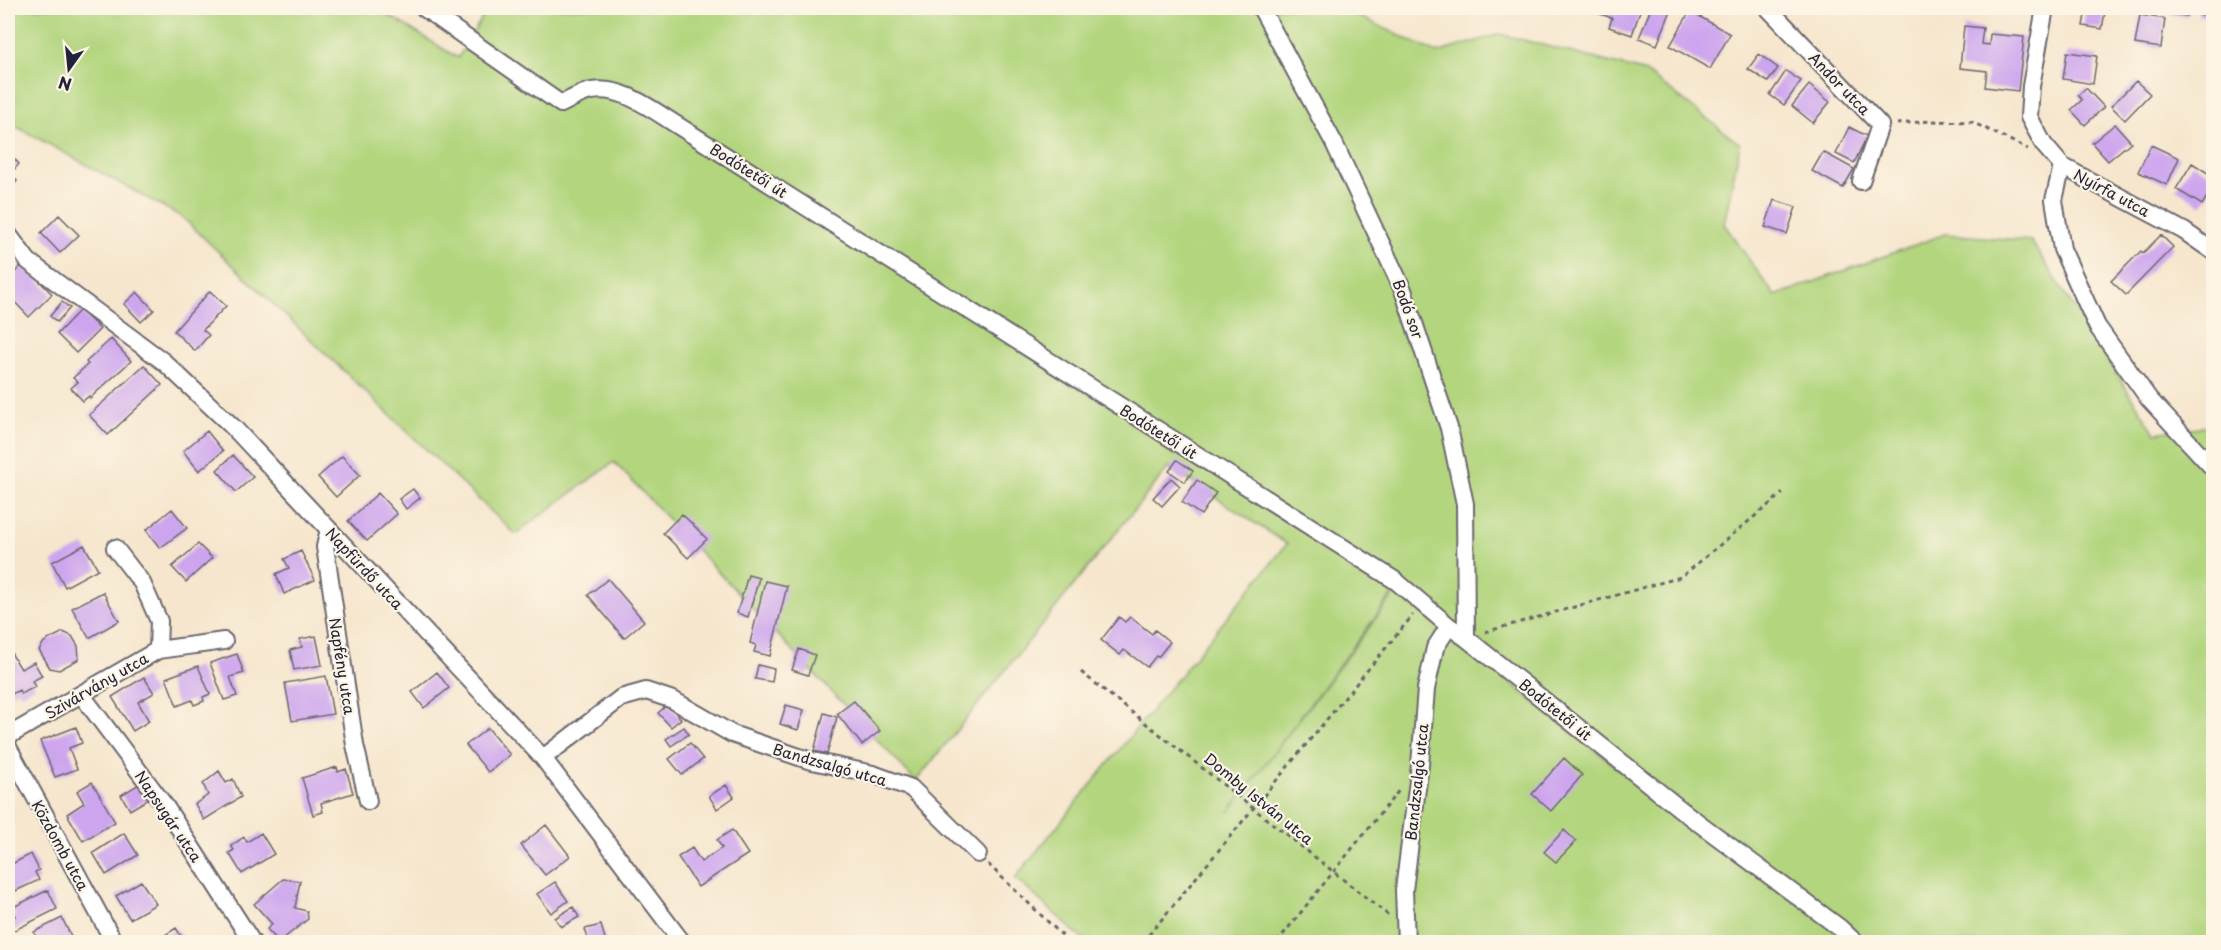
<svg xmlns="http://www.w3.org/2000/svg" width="2221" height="950" font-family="'Playpen Sans',sans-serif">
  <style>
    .green { fill: #b2d57e; stroke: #6a7c5c; stroke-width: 1.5; fill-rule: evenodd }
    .building { fill: #cda5ee }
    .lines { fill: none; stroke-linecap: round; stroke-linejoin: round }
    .minor-casing { stroke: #6c676e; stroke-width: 20 }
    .path { stroke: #6c676e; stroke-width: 3; stroke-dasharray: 4.5 4.5; stroke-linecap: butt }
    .minor { stroke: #fff; stroke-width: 16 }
    .labels { text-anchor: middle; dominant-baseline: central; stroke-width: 4.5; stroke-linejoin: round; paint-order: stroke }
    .street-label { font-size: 15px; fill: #22223b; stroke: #fcf5e5 }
  </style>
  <rect width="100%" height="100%" fill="#fcf5e5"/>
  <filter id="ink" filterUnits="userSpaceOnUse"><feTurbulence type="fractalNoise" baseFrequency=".0167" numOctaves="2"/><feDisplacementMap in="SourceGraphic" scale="12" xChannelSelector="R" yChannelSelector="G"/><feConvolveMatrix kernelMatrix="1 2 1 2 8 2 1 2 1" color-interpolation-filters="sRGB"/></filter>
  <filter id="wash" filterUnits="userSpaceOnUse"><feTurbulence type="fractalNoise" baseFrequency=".008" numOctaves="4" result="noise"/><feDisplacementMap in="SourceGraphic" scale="24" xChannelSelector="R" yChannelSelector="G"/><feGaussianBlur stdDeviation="1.35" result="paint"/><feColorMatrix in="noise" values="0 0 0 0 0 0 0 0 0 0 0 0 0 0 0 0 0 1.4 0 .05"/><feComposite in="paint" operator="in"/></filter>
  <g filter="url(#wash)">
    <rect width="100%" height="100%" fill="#f6e6cd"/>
    <path class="green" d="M8,8H377L458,58L488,8H1341L1437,53L1500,34L1646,72L1740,144L1724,224L1775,296L1945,234L2031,241L2155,433L2213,425V942H1086L1015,878L1287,544L1169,467L916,781L614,462L515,534L182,217L8,122ZM1397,588L1420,605L1750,873L1396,592L1229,812Z"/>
    <g id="blocks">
      <path class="building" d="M1593,8H1641L1632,35L1609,27L1612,18L1592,11Z
        M1651,8H1672L1657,45L1639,38Z
        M2161,8H2188L2187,16L2160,13Z
        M2199,8H2214V18L2198,15Z
        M2086,9L2105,12L2102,29L2083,26Z
        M1690,11L1730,34L1710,69L1670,46Z
        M2140,15L2165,19L2161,48L2135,44Z
        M1964,26L1983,28L1981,44L1989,45L1990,34L2024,37L2018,91L1985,87L1987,71L1960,68Z
        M2067,52L2097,56L2093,84L2063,79Z
        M1759,54L1778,68L1768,82L1748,69Z
        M1786,71L1801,81L1784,105L1770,95Z
        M2136,81L2150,94L2125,120L2111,106Z
        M1809,85L1830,102L1813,123L1792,106Z
        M2086,88L2104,107L2085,125L2071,110L2082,100L2078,95Z
        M2115,124L2131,142L2108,161L2092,143Z
        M1849,127L1867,136L1854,163L1836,154Z
        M2151,145L2179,158L2167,185L2138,172Z
        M8,152L19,164L10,174L17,181L8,190Z
        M1823,152L1854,169L1843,188L1812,171Z
        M2192,163L2214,177V186L2202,205L2176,189Z
        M1774,200L1796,207L1787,234L1765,227Z
        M59,215L79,235L60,253L41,233Z
        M2161,235L2173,247L2126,295L2111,281L2141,251L2143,253Z
        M23,264L52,294L29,317L8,295V279Z
        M210,291L226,306L203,330L209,335L195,351L174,331Z
        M137,292L154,310L141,322L124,304Z
        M62,302L70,308L57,322L50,316Z
        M80,310L100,329L76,353L57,334Z
        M111,339L131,361L90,398L89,396L83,401L71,388L78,382L73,378L88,364L86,362Z
        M144,365L162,385L108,435L89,415Z
        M207,431L223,451L199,471L183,451Z
        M233,455L253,477L236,492L217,470Z
        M342,456L360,475L336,497L318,477Z
        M1177,460L1193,471L1185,482L1169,471Z
        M1171,478L1180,486L1162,506L1153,498Z
        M1197,480L1216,493L1201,515L1182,502Z
        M413,489L420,498L406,509L399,499Z
        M378,493L397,514L367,541L348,521Z
        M172,509L187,528L160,548L146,530Z
        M682,514L707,539L688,558L663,533Z
        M198,544L212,558L186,582L172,567Z
        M84,545L98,569L65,587L52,562Z
        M301,551L315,580L284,594L276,574L289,568L284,559Z
        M748,575L759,578L748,617L737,613Z
        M608,579L644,621L624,638L588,595Z
        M765,581L787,586L770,656L754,652L756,645L750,643Z
        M103,592L119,621L89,638L72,608Z
        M1119,617L1125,622L1130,617L1152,634L1155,630L1170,642L1158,657L1156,656L1147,667L1124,650L1120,655L1101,640Z
        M63,632L72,636L78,646L79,659L59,670L50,668L39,650L44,642Z
        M316,636L322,665L294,670L290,650L302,647L300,639Z
        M799,649L815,655L808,675L792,670Z
        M11,653L21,669L34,662L42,676L32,681L35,687L21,694L19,690L12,694L8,686V655Z
        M237,654L244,673L230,677L237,696L224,700L210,663Z
        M758,665L774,669L772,682L755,679Z
        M198,666L210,694L203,697L204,701L194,705L192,700L177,706L166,678Z
        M437,672L449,688L424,708L412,692Z
        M326,676L333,714L292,721L285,683Z
        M144,677L154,693L138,702L149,721L133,731L112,697Z
        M854,701L880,731L862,745L837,714Z
        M668,704L681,719L671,727L658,713Z
        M786,705L804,710L798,730L780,724Z
        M824,713L837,717L827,754L814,751Z
        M76,727L82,743L69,748L77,769L55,777L40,741Z
        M684,727L689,734L671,746L666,739Z
        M488,728L510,755L488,772L466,745Z
        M690,743L703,759L682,775L669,759Z
        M1564,758L1582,775L1551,811L1532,794Z
        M337,767L338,772L346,769L353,793L321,803L323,812L313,815L302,778Z
        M219,771L226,783L233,779L241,797L204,820L195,804L208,795L203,784Z
        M92,782L115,822L83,841L67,814L84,803L77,791Z
        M141,783L150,798L130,810L121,795Z
        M726,785L734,797L717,809L709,796Z
        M546,825L570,856L545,875L521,845Z
        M732,830L748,854L698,887L678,857L692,848L701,862L722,848L717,840Z
        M1564,830L1576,841L1556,862L1544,852Z
        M124,833L138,855L106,875L93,853Z
        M261,833L274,854L242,874L229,853L234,850L231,846L244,837L247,842Z
        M31,854L39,870L35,872L39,880L9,894L8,866Z
        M283,879L300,881L295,908L307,911L308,919L279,942L267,929L272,924L254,904Z
        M141,881L156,904L130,919L116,896Z
        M555,882L568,901L551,913L537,894Z
        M48,890L57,909L11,932L8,926V919L15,916L11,908Z
        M573,907L579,917L561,927L555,918Z
        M62,918L73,940L68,942H33L38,940L34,932Z
        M601,925L606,942H589L585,929Z
        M176,928L185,942H154Z"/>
    </g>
  </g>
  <g filter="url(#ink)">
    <use href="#blocks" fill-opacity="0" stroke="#6c676e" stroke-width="1.5"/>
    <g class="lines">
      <g class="minor-casing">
        <path id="minor" d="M424,8L561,104C569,100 578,95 587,92C619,83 651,109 677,125L1396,581L1449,626L1466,638L1684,812L1840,928L1855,942
          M1261,8L1334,143L1403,290L1449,428L1465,504L1466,638
          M1768,8L1880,125L1861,181
          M2045,8L2031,86L2029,117L2044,145L2062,166L2184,231L2214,252
          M2062,166L2054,200L2062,249L2097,326L2149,399L2214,469
          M8,234L28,261L164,362L234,428L543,758L682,942
          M329,529L325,547L355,745L368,801
          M115,548L142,583L159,621L158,650
          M81,694L165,806L252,942
          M8,736L158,650L224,641
          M8,747L114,942
          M543,758L621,698L646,691L673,700L732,734L808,760L873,774L911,788L978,854
          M1406,942L1404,890L1420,765L1426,689L1435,648L1449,626"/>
      </g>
      <path class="path" d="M1897,124L1930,121L1972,122L2028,149
        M1485,632L1681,577L1783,493
        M1081,672L1388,915
        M988,864L1069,942
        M1143,942L1413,615
        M1277,942L1400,789"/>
      <use href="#minor" class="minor"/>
    </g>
  </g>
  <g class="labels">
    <g class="street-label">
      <text transform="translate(1840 83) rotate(46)">Andor utca</text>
      <text transform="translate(749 170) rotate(32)">Bodótetői út</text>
      <text transform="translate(2112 192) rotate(28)">Nyírfa utca</text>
      <text transform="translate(1409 309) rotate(70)">Bodó sor</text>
      <text transform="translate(1159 431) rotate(32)">Bodótetői út</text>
      <text transform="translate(365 568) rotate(47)">Napfürdő utca</text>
      <text transform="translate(343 666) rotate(81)">Napfény utca</text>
      <text transform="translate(96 685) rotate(-30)">Szivárvány utca</text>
      <text transform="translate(1556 709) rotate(39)">Bodótetői út</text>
      <text transform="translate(830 764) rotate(16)">Bandzsalgó utca</text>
      <text transform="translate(1416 782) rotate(-84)">Bandzsalgó utca</text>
      <text transform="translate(1259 798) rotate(39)">Domby István utca</text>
      <text transform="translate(169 816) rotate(56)">Napsugár utca</text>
      <text transform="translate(61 845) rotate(61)">Közdomb utca</text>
    </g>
  </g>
  <rect width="2221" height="950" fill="none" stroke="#fcf5e5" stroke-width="30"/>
  <g transform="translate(69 69) rotate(195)" stroke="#fcf5e5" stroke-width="4.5" paint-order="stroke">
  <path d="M0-4.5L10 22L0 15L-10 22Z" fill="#22223b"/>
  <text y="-9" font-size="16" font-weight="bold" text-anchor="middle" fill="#22223b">N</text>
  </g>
</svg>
